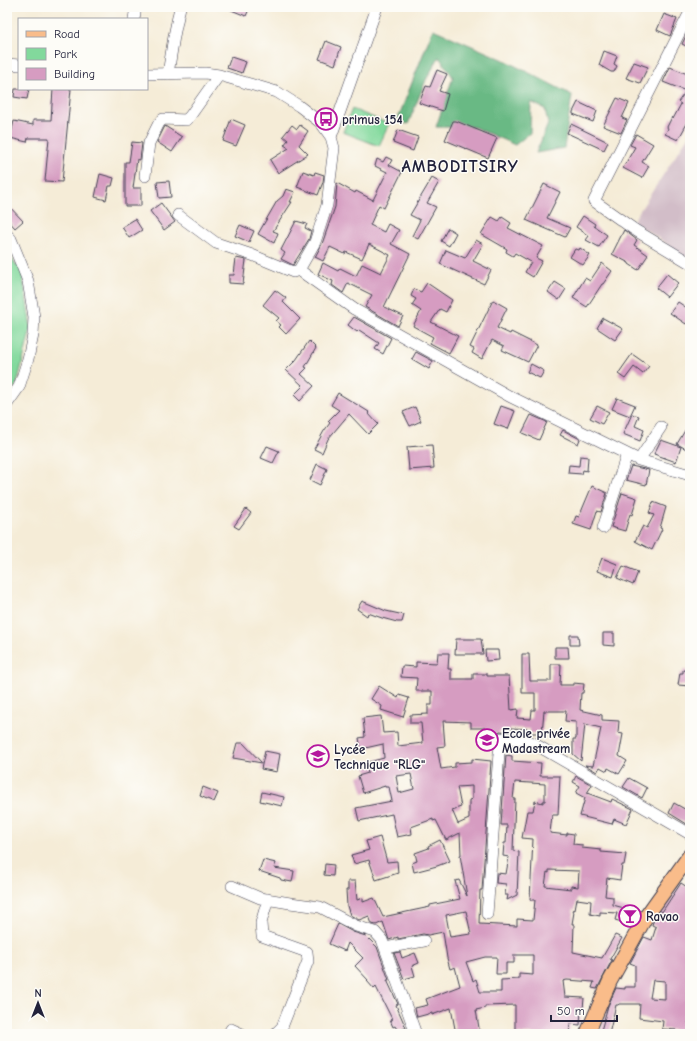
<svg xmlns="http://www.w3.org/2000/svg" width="697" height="1041" font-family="'Comic Neue',sans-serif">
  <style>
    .industrial { fill: #d2bdc8 }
    .green { fill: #82d99c; stroke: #527e6c }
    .forest { fill: #69b984; stroke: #466e60 }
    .building { fill: #d69cc1; fill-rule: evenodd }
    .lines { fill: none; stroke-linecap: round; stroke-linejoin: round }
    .minor-casing { stroke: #424052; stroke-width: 12 }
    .major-casing { stroke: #424052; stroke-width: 16 }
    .minor { stroke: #fff; stroke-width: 11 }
    .major { stroke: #f9bc8a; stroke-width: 14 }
    .labels { text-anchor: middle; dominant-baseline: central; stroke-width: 3; stroke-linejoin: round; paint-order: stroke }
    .poi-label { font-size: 13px; font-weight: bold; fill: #22223b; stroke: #fdfcf7; text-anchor: start }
    .district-label { font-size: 17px; font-weight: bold; letter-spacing: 1px; fill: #22223b; stroke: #fdfcf7 }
  </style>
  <rect width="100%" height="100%" fill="#fdfcf7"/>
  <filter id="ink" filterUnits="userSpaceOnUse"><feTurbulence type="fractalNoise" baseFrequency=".025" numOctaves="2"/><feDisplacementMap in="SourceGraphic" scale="8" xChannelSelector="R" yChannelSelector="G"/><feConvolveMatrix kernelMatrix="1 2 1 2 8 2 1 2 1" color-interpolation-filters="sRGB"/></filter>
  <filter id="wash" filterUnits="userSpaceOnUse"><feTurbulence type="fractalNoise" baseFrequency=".012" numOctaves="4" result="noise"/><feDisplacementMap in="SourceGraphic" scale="16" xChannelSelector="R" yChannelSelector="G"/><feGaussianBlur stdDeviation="0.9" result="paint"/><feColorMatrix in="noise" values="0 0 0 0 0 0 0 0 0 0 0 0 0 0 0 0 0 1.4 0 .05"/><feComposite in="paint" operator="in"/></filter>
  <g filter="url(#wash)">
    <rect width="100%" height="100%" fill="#f5ecd7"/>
    <path class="industrial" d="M690,134V259L633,221Z"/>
    <path class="green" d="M352,109L389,124L379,146L343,132Z
      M7,251L16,265H21L31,328L17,384L7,396Z"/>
    <path class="forest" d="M433,29L502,59L572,95L564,148L536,153L548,124L545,109L531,102L530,133L515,145L474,127H436L453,77L439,57L426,80L408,124L397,121Z"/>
    <g id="blocks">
      <path class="building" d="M224,7H250L246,16Z
        M664,14L677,19L670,36L657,30Z
        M690,28V48L682,44Z
        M326,41L341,47L335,65L319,59Z
        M604,51L617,56L614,64L617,66L614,72H611L599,65Z
        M231,57L246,62L242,73L227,68Z
        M634,62L648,67L640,83L626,78Z
        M670,67L690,75V118L678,140L665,134L668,129L667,127L672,117L673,119L681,104L678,102L686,91L663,82Z
        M437,70L447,74L439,91L448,94L443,111L419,103L426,86L430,87Z
        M15,89H29L27,99L14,97Z
        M53,89H71L62,182L45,181L49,138H28L27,142L10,138L14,121L33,125V120H51Z
        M617,98L629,103L622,118L627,120L621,133L603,126Z
        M578,102L597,111L593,122L573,114V112Z
        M231,119L245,125L236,146L223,141Z
        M453,121H456L497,138L488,158L445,140Z
        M571,124L608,142L604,150L567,133Z
        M292,125L297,129L300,125L308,131L299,145L308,154L278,173L270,160L289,148L284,145L288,140L283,136Z
        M165,126L182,137L172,152L157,142Z
        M398,130L418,137L413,151L393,143Z
        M636,134L653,144L642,162L649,166L642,178L623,168L635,147L630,145Z
        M132,142L142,143L140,160L137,159L133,188H141V206H125V162H129Z
        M386,157L392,160L389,165L402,172L384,208L379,205L370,225L384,232L388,224L399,230L391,244L410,254L384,307L403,316L398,326L365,307L372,295L348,283L343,293L332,285L333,281L318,274L323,263L338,271L340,268L356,276L362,264L381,273L390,255L369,244L362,259L346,252L345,254L330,247L323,261L315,257L322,244L335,207L337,183L355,193L356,191L373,200L387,172L375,166L377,159L383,162Z
        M303,171L314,175L315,172L324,175L323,182L318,195L297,187Z
        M100,174L114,178L112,186H109L106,200L95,197Z
        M432,178L439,182L427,203L436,207L418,239L412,236L420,220L410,215Z
        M169,181L171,197L159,198L157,182Z
        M544,184L560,192L547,218L570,228L565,237L526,220Z
        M286,189L295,192L290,202H292L273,231L278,233L274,243L258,234L277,201L283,196Z
        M161,203L175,222L164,230L150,211Z
        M7,204L23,221L15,228L7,219Z
        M583,216L595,224L594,226L607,235L599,247L586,240L589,236L576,227Z
        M492,217L499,221L502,217L511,223L508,228L543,246L536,258L542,261L533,277L525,272L531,262L515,253L513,256L506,252L507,249L481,234Z
        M135,219L142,230L129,238L122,227Z
        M296,221L307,224L305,228L311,231L309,239L293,265L281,259L285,253L281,250Z
        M240,225L254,231L249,242L235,236Z
        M448,228L456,233L449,246L441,241Z
        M624,230L637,240L634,245L648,255L638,270L629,264V263L612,254Z
        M476,240L483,244L473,261L491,270L484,284L440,264L446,250L465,258Z
        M580,248L590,255L583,265L570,257L575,249L579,250Z
        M236,258L246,260L243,284L229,283V275H234Z
        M602,263L612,271L603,284H602L587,307L573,298L585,278L590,281Z
        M667,274L678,283L667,297L656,288Z
        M555,282L566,289L559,300L548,292Z
        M427,283L452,300L446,312L440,309L431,322L458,336L449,353L430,343L433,337L413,326L421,311L412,305L416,299L411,296L414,289L421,292Z
        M275,290L286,298L283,302L300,319L286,334L279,327L281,325L276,321L279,318L263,305Z
        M493,300L507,308L497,328L510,334L511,332L537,345L528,362L502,350L504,346L492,340L482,359L472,353L474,349L470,347Z
        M678,302L690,310V319L686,324L670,313Z
        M354,317L391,338L383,354L375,349L379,343L359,330L357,332L348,325Z
        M603,318L623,329L615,340L597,328Z
        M309,341L316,348L305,367L307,368L301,374L314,386L300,401L294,395L303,386L286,370L296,360Z
        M416,352L433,361L429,369L412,359Z
        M632,354L649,366L643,374L634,367L625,379L618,374Z
        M531,364L544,371L540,378L527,372Z
        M338,393L369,412L368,413L378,424L368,434L349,414L328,439L322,453L314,449L324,431L330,423L328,421L339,410L331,405Z
        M617,398L635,405L630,416L612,409Z
        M501,406L515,411L508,429L494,424Z
        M597,406L609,412L602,424L590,418Z
        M415,407L421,421L410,426L403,412Z
        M632,414L639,416L635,426L644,430L640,441L623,434Z
        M531,415L547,422L539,440L522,433Z
        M690,422V451L677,444Z
        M563,430L580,439L578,444L560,435Z
        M661,440L681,447L676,462L654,454Z
        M432,445L434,468L409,470L407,447Z
        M267,446L279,451L273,463L261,458Z
        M580,456L588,457L587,471L583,470L582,474L568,473L569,465L579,466Z
        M317,464L327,469L320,485L310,480Z
        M631,466L649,470L646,485L626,480Z
        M592,486L607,493L601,512L597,511L591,530L573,524L576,516L579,517Z
        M622,493L637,498L632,515L630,514L625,531L611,527Z
        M653,502L666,507L660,528L662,529L652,550L635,541L643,526L647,528L654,515L649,513Z
        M246,509L251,513L239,529L234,526Z
        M602,558L617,564L613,577L597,571Z
        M623,566L638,572L633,585L617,578Z
        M362,601L386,611L404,615L402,622H397L382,618L368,613L367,616L357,609Z
        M603,633H614V646L603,645Z
        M570,635H578L579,645H570Z
        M456,639H481L483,654H455Z
        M555,647H568L569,658H555Z
        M485,650H498L499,660L486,661Z
        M438,653H449L448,669H451V679H473V674H487V676H509L511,710L518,709L517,718L531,719L532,710H535V693H522V654H529L530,681H551V664H561L560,685H573V683L584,684L583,693H581L580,710L602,715V720L619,721L618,733L623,734L619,756L627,761L619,774L608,768L607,771L600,767L597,772L585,765L593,766L601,728L585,724L581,761L573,754V739H576V722L565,721L566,711H544L542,733H530V729L510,728V732L500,731L495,736H485V728H471V722L443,721L445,746L437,747L441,769L455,767V763L472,762V759L491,761L482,890H480L479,924L517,926V919L533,920L535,900H530L533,839L522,838L527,811H533L535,801L543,803V801H545V784L515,782L513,799H515L513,851L519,852L517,895L507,900L508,895H505L506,884L496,883L497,873L506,874L509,857L503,856L504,843H506L507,825H501L506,755L512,756V761L541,763L540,776H560L558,815H552L550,833L567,835V833L574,834L573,844L582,845V848L601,850V852L626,854L624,865H622L620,880L607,878L605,896L613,897V905L635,911L632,920H630L629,924L615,920L617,913L600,912V916L590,914L591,901L577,899L575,910L573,909L572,911L574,912L572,924H574L573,952L602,958L615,935L622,938L610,959L612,960L597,989L592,988L594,982L567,980L563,981L565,997L584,998L583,1009H581L580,1025L570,1024L569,1034H515V1005L485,1006V1008L476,1010L480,1034H456L451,1008L432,1015V1013L417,1017L415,1008L428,1005L426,999L460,986L455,967L450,969L447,958L443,932L428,935L423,934L398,939V937L389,940L383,922L376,925L372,924L369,916L359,920L350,915L347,906L346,890H348V881H355L357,900L363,898V902L374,898L383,917L430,907V905L460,899L455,881L459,880L467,896L460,855H461L460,833L446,840L436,820L433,821V819L411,827L412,834L397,837L392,814L359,821L356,808L392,801L389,787H385V786L363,793L358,776L368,773L365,763L384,758L383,744L361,749L359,738L365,737L363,718L381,716L383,733L397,732L398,746L423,743L421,723H410V715L428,714V705H432V691H416L417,678L401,677L402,666L416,667V662L437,663ZM411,774L414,789L399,793L396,776ZM472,786V799L469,800V819L458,824L452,810L461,807L457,787ZM549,870L579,871L578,887L571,886V889L545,886L547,872L549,873ZM466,911L471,934L450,937L446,915ZM514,955H533V975L519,974V979L501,980V992H480L476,979L473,981L466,962L485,957H497L496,974H506V963H514Z
        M683,670L690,671V686L678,685L680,673H683Z
        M379,686L398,698L399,695L409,698L403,717L381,710L382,706L371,699Z
        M237,743H243L262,763L233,758Z
        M265,751L280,754L277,772L261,769Z
        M576,776L592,785L587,793L611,802L612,799L633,809L626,824L614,819L612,824L580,816L585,798L576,793L580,786L573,782Z
        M629,778L647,788L642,798L623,787Z
        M203,787L218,793L214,802L200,796Z
        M262,792L284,797L282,806L260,801Z
        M674,803L690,812V826L669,813Z
        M380,837L387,862L397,861L398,873L376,880L369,860L354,864L351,855L369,850L366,841Z
        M440,840L450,861L437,866L414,872L412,863L417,861L415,853L429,848L428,846Z
        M263,860L276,863L274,868L294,871L292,882L281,880L280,878L259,871Z
        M325,864L334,865L333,876L324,875Z
        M681,883L690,889V930L688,943H690V1016L688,1023L690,1024V1034H674L676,1030L662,1029L663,1021L639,1018L640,1004H619L618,1005H616L609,1034H600L608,1006L616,988L625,989V987H635V965L630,963L644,937L652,940L656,927L652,925L654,919L660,911L662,912ZM653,980L665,981V999L650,998Z
        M338,924L353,932L366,936L377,947L389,980H387L398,1004L396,1005L406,1028L398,1031L395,1026L393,1027L390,1020L392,1019L376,987L374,989L367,981L368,980L355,966L363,958L348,943L345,951L329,944Z
        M400,952L402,958L415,953L419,963L412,966L415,976L404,979L394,953Z"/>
    </g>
  </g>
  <g filter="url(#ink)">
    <use href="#blocks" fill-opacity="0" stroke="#424052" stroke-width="1"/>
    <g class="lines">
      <g class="minor-casing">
        <path id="minor" d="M690,12L594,201L635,230L690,263
          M134,19L136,7
          M7,64L19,65
          M147,74L205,73L219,75L277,92L299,106L321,123L331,137L334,148L327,205L315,242L299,270L293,272L252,255L216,243L178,215
          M168,74L174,36L180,7
          M331,137L377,7
          M145,176L149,143L159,123L163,119L186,120L190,116L219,75
          M7,235L11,239L28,281L34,317L33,335L28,359L19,387L7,404
          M299,270L354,309L509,396L639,460L690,475
          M639,460L661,427
          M603,528L627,454
          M232,886L260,898L290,903L320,907L356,926L375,932L382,940L416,1034
          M268,899L261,923L262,936L307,952L308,961L282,1027L275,1034
          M487,914L499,753L502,738L526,740L533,743L690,834
          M385,948L424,941
          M228,1034L231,1029L242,1034"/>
      </g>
      <g class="major-casing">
        <path id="major" d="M587,1034L610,981L645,918L690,855"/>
      </g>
      <use href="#minor" class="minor"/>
      <use href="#major" class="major"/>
    </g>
  </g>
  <defs>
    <g id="bus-ring" transform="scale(1.15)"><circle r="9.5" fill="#fdfcf7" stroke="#b5179e" stroke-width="1.5"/><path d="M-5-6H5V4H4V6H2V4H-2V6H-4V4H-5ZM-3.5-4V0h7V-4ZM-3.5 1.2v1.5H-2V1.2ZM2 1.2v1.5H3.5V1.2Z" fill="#b5179e"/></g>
    <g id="school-ring" transform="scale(1.15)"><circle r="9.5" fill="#fdfcf7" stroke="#b5179e" stroke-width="1.5"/><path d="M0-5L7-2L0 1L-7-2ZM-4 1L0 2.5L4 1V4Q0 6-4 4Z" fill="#b5179e"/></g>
    <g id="bar-ring" transform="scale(1.15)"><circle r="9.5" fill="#fdfcf7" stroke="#b5179e" stroke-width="1.5"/><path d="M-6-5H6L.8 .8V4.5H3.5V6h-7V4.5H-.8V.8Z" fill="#b5179e"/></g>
  </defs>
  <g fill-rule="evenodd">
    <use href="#bus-ring" x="326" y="119"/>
    <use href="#school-ring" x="487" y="740"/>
    <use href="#school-ring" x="318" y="756"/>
    <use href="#bar-ring" x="630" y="916"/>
  </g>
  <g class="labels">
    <g class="poi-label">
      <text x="342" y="119">primus 154</text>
      <text x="502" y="733">Ecole privée<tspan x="502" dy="15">Madastream</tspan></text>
      <text x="334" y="749">Lycée<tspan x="334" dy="15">Technique "RLG"</tspan></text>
      <text x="646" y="916">Ravao</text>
    </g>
    <g class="district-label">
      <text x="460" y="166">AMBODITSIRY</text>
    </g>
  </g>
  <rect width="697" height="1041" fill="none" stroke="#fdfcf7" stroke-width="24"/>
  <rect x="18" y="18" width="130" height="72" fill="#fdfcf7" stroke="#a5a5ac"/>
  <rect x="26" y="31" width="20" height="6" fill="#f9bc8a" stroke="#a5a5ac"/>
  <text x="54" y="38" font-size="12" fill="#22223b">Road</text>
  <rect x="26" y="48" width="20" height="12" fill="#82d99c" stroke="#a5a5ac"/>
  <text x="54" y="58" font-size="12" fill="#22223b">Park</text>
  <rect x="26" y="68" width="20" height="12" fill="#d69cc1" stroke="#a5a5ac"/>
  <text x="54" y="78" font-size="12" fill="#22223b">Building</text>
  <g transform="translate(38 1003)" stroke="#fdfcf7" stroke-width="3" paint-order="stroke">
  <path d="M0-3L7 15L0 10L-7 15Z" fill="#22223b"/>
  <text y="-6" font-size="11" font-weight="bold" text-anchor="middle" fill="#22223b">N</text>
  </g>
  <path d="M551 1015v6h66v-6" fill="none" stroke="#22223b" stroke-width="2"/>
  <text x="557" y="1015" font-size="12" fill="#22223b" stroke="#fdfcf7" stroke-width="3" paint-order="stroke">50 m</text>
</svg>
